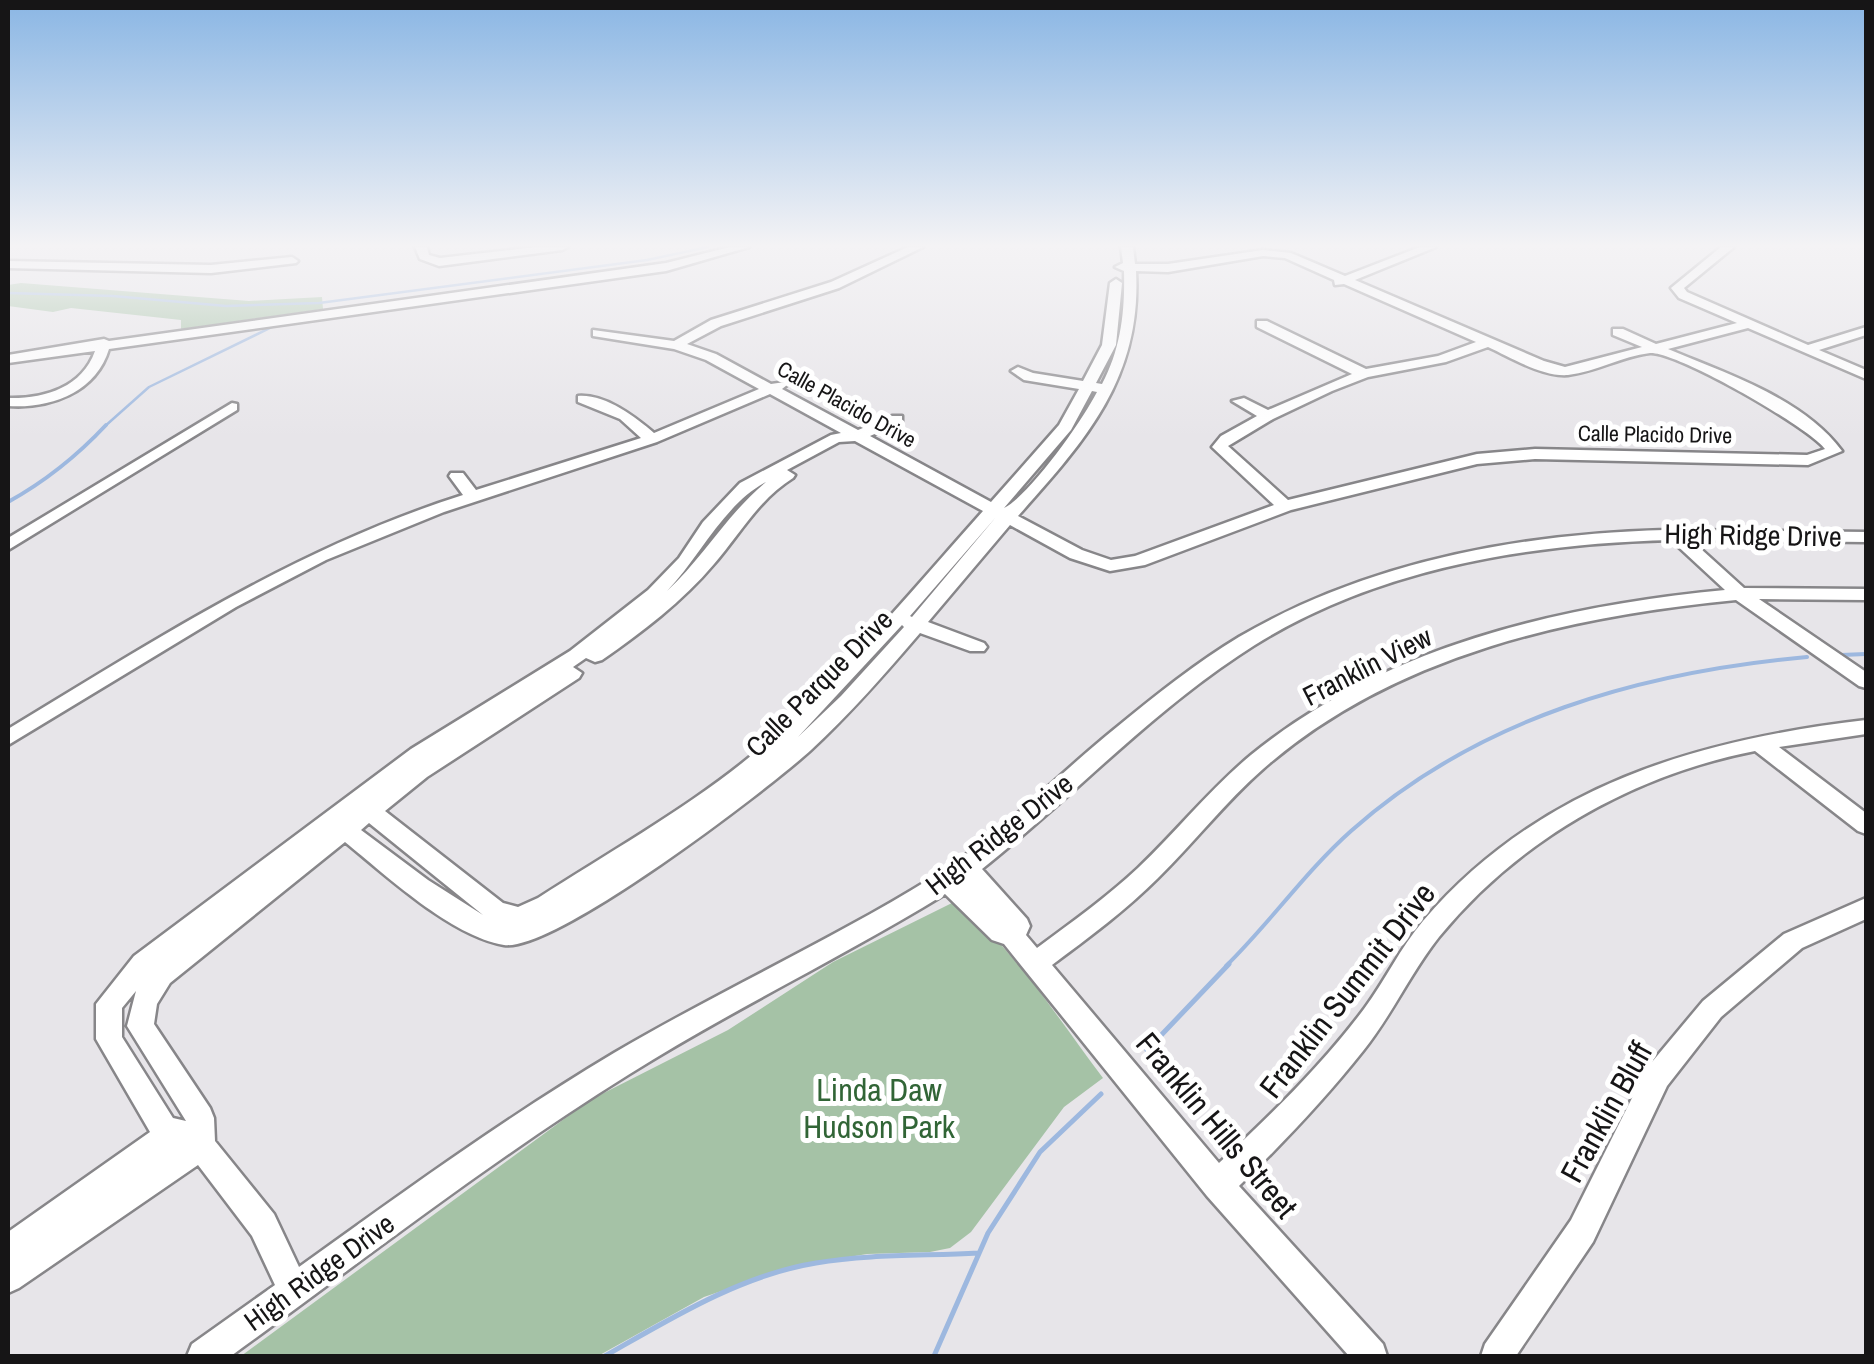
<svg xmlns="http://www.w3.org/2000/svg" width="1874" height="1364" font-family="'Archivo Narrow',sans-serif">
  <style>
    .green { fill: #a5c2a6 }
    .lines { fill: none; stroke-linecap: round; stroke-linejoin: round }
    .stream-far2 { stroke: #9db8df; stroke-width: 2.5 }
    .stream-far1 { stroke: #9db8df; stroke-width: 4 }
    .stream { stroke: #9db8df; stroke-width: 5 }
    .minor-casing { stroke: #878689; stroke-width: 5 }
    .minor { fill: #fff; fill-rule: evenodd }
    .labels { text-anchor: middle; dominant-baseline: central; stroke-width: 10; stroke-linejoin: round; paint-order: stroke }
    .far-street-label { font-size: 22px; fill: #161516; stroke: #fff }
    .street-label { font-size: 28px; fill: #161516; stroke: #fff }
    .near-street-label { font-size: 32px; fill: #161516; stroke: #fff }
    .near-park-label { font-size: 32px; fill: #316536; stroke: #fff }
  </style>
  <rect width="100%" height="100%" fill="#e7e5e9"/>
  <path class="green" d="M21,283L249,301L322,297L323,309L181,329V320L71,308L53,312L8,306V285Z
    M956,901C1015,950 1057,1017 1103,1078L1064,1107L971,1232L950,1248L930,1252L867,1254L795,1266L704,1297L598,1356H241L590,1100L728,1030L833,962Z"/>
  <g class="lines">
    <path class="stream-far2" d="M8,293L113,296L226,306L319,303L647,260L708,247
      M104,427L149,387L276,325"/>
    <path class="stream-far1" d="M8,502C46,481 77,456 106,425
      M1841,655L1866,654
      M1226,966C1270,923 1305,872 1351,831C1478,718 1641,672 1807,657"/>
    <path class="stream" d="M1147,1050L1229,964
      M605,1356C670,1319 741,1275 816,1263C869,1254 924,1256 978,1253
      M934,1356L988,1233L1040,1152L1101,1094"/>
    <g class="minor-casing">
      <path id="minor" d="M415,247H427L429,255L440,258L535,247H568L562,250L439,266L420,259Z
        M730,247H749L666,271L109,349C96,393 49,409 8,406V398C43,399 82,388 95,351L8,363V355L104,339L109,341L666,263Z
        M908,247H923L839,288L721,326L687,344L716,354L771,384L785,382L787,385L782,389L858,430L892,416H902V422L870,436L991,502L1059,425L1079,389L1024,380L1011,371L1018,367L1033,373L1083,381L1102,345L1110,283L1116,279L1122,283L1116,345L1096,383L1102,384C1121,348 1125,311 1124,271L1115,267L1123,263L1121,247H1133L1135,264H1168L1263,250L1291,253L1345,276L1420,247H1436L1355,280L1544,361L1565,367L1642,347L1613,335V329H1623L1656,344L1737,323L1679,298L1671,288L1721,247H1734L1684,288L1687,292L1808,345L1866,327V335L1819,350L1866,370V379L1748,328L1668,349C1727,374 1803,398 1842,451L1808,465L1535,459L1477,464L1291,510L1145,565L1110,571L1070,558L1010,525L928,622L984,643L987,647L984,651H970L920,633C885,674 850,714 811,750C767,790 555,952 504,945C451,936 387,876 345,842L170,983L157,1004L154,1024L210,1108L214,1118L215,1141L274,1214L299,1267C402,1193 505,1118 614,1053C719,991 830,941 933,877C1001,835 1056,776 1117,727C1156,695 1196,663 1239,637C1367,562 1518,534 1665,530L1672,527L1679,530L1866,532V542L1691,540L1744,588L1866,589V600L1759,599L1866,672V688L1859,686L1736,600C1570,616 1393,655 1263,769C1225,802 1194,843 1158,878C1125,911 1088,938 1052,965L1219,1163C1271,1115 1322,1065 1364,1009C1385,981 1400,948 1423,921C1539,786 1695,740 1866,720V734L1779,747L1866,813V834L1858,831L1755,751C1633,775 1518,840 1439,937C1411,972 1392,1015 1363,1051C1325,1099 1283,1143 1239,1186L1383,1344L1387,1356H1349L1207,1196L1004,944L992,940L945,894C841,958 731,1010 628,1075C490,1161 362,1261 231,1356H187L192,1344L275,1285L252,1236L198,1165L19,1288L8,1293V1232L150,1132L96,1039V1004L134,956L411,749L570,651L648,590L679,558L703,522L740,483L831,435L841,433L770,394L657,442L444,512L326,560L236,607L8,745V729C155,640 298,547 463,495L449,476L451,473H463L476,490L641,438L620,419L578,402V396C605,394 634,416 654,433L759,389L706,360L674,349L593,336V330L674,341L711,320L831,282ZM1263,256L1285,258L1334,280L1335,285L1344,284L1476,342L1438,356L1366,369L1267,321H1257V327L1352,374L1268,410L1244,398L1232,401L1257,416L1221,436L1212,447L1274,505L1135,556L1111,560L1082,550L1018,516C1085,441 1142,378 1136,271L1168,272ZM1488,347C1510,357 1542,377 1568,375C1596,372 1622,356 1650,353C1676,351 1807,426 1825,449L1807,455L1535,449L1477,454L1288,500L1228,446L1273,419L1332,391L1368,377L1446,362ZM1092,391L1097,392C1082,421 1030,495 1004,508L1071,430ZM855,441L983,511C918,584 853,661 782,729C710,796 620,845 538,898L518,907L503,903L385,811L427,777L579,678L582,673L573,667L586,658L595,662L602,660C642,632 682,602 714,564C740,534 758,500 793,478L795,475L787,470L839,442ZM766,482C728,513 703,558 667,591C700,557 723,505 766,482ZM996,517L912,617L910,616ZM1671,540L1725,590C1558,606 1383,647 1251,755C1210,789 1177,831 1138,868C1107,897 1072,922 1037,948L1026,935L1030,926L1027,919L982,869C1069,800 1145,718 1238,656C1364,570 1522,544 1671,540ZM902,625L904,627L841,696L798,737ZM369,823L483,915L428,880L361,830ZM136,991L127,1026L186,1121L173,1118L122,1037V1008Z
        M292,257L298,261L296,263L211,273L8,268V261L211,265Z
        M232,403L237,404V410L8,550V538Z
        M1866,898V919L1802,948L1721,1017L1667,1086L1593,1242L1516,1356H1481L1485,1344L1571,1220L1647,1068L1703,1001L1784,934Z"/>
    </g>
    <use href="#minor" class="minor"/>
  </g>
  <linearGradient id="sky" x2="0" y2="1"><stop stop-color="#8ab6e4"/><stop offset="0.56" stop-color="#f4f3f5"/><stop offset="1" stop-color="#f4f3f5" stop-opacity="0"/></linearGradient>
  <rect width="1874" height="438" fill="url(#sky)"/>
  <g class="labels">
    <g class="far-street-label">
      <text transform="translate(847 404) rotate(29)">Calle Placido Drive</text>
      <text transform="translate(1655 434) rotate(1)">Calle Placido Drive</text>
    </g>
    <g class="street-label">
      <text transform="translate(1753 535) rotate(1)">High Ridge Drive</text>
      <text transform="translate(1367 666) rotate(-27)">Franklin View</text>
      <text transform="translate(819 683) rotate(-45)">Calle Parque Drive</text>
      <text transform="translate(999 834) rotate(-38)">High Ridge Drive</text>
      <text transform="translate(319 1272) rotate(-36)">High Ridge Drive</text>
    </g>
    <g class="near-street-label">
      <text transform="translate(1347 990) rotate(-52)">Franklin Summit Drive</text>
      <text transform="translate(1606 1112) rotate(-61)">Franklin Bluff</text>
      <text transform="translate(1217 1125) rotate(50)">Franklin Hills Street</text>
    </g>
    <g class="near-park-label">
      <text x="879" y="1089">Linda Daw<tspan x="879" dy="37">Hudson Park</tspan></text>
    </g>
  </g>
  <rect width="1874" height="1364" fill="none" stroke="#161516" stroke-width="20"/>
</svg>
